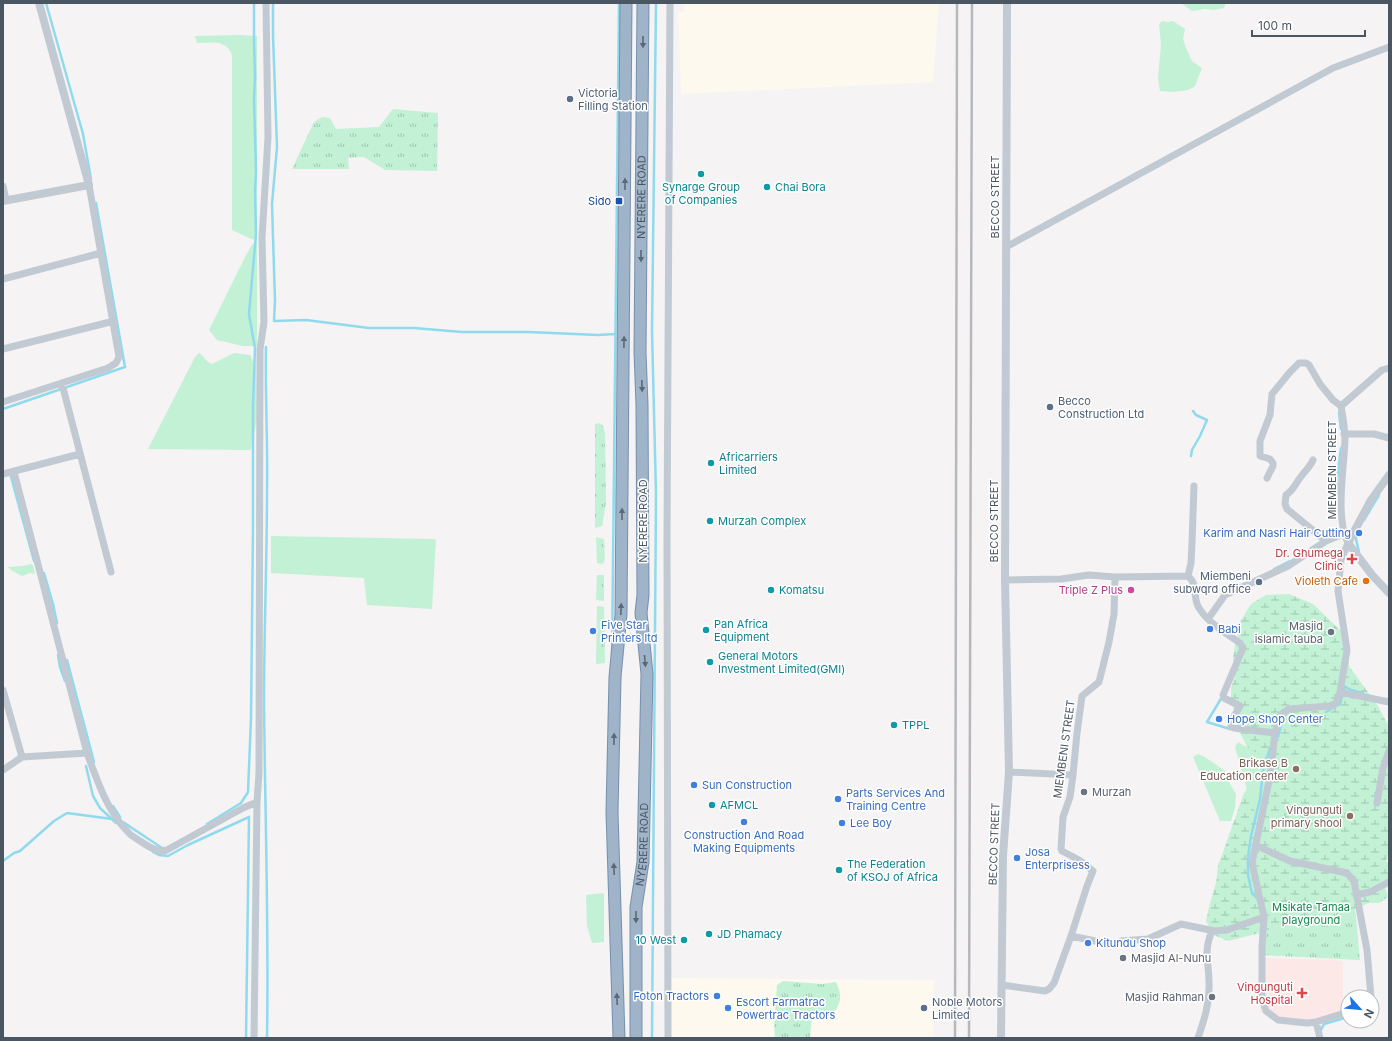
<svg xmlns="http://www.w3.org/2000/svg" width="1392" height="1041" font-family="Inter,sans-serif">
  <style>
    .commercial { fill: #fdf9ef }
    .medical { fill: #fce8e6 }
    .grass { fill: url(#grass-tufts) }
    .wetland { fill: url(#wetland-marsh) }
    .garden { fill: #c3f1d5 }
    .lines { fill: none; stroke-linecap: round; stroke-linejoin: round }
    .stream { stroke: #90daee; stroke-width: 2.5 }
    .trunk-casing { stroke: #7690ad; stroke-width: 13 }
    .minor { stroke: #c1cad2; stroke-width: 7 }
    .tertiary { stroke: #c1cad2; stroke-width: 8 }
    .trunk { stroke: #9fb4c9; stroke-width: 11 }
    .rail { stroke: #b5b8bd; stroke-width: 2.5 }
    .oneway { fill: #5b6976 }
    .service-dot { fill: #5c6f8a; stroke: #fff; stroke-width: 1.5 }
    .culture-dot { fill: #0f9aa8; stroke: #fff; stroke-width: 1.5 }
    .transit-dot { fill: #1a4fb4; stroke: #fff; stroke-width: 1.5 }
    .shop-dot { fill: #3f7fe0; stroke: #fff; stroke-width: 1.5 }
    .health-dot { fill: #e0444e; stroke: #fff; stroke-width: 1.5 }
    .food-dot { fill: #e8710a; stroke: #fff; stroke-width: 1.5 }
    .hotel-dot { fill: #d1479c; stroke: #fff; stroke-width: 1.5 }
    .worship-dot { fill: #6b7280; stroke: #fff; stroke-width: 1.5 }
    .education-dot { fill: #8d6e63; stroke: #fff; stroke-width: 1.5 }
    .labels { text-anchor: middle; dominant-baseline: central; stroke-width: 3; stroke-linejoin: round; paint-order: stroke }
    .service-label { font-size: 11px; fill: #4e5e75; stroke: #fff; text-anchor: start }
    .culture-label { font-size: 11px; fill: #0d838f; stroke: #fff; text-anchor: start }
    .street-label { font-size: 11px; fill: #4a5661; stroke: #fff }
    .transit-label { font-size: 11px; fill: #164399; stroke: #fff; text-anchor: end }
    .shop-label { font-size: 11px; fill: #366cbe; stroke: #fff; text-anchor: start }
    .health-label { font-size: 11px; fill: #be3a42; stroke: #fff; text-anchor: end }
    .food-label { font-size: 11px; fill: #c56008; stroke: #fff; text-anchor: end }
    .hotel-label { font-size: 11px; fill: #b23c85; stroke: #fff; text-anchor: end }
    .worship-label { font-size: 11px; fill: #5b616d; stroke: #fff; text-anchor: end }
    .education-label { font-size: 11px; fill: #785e54; stroke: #fff; text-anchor: end }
    .park-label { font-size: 11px; fill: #17864f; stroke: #fff }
  </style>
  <defs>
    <pattern id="grass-tufts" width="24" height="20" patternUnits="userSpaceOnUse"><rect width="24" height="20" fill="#c3f1d5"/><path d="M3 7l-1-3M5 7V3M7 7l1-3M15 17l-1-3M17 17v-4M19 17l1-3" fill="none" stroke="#a0c6b0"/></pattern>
    <pattern id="wetland-marsh" width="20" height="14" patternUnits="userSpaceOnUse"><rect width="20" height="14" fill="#c3f1d5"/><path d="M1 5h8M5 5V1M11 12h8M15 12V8" fill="none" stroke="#a0c6b0"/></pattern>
  </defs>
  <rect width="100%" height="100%" fill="#f5f3f3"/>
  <path class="commercial" d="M684,3H939L933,82L681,94L678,12H684Z
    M671,978L934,980L933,1038H670Z"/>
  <path class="medical" d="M1262,958L1336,960L1343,962V1004L1344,1012L1322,1020L1282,1022L1266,1013L1260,1012Z"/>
  <path class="grass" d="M393,109L438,113L437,171L385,170L364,157L348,158L349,169H292L314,122L322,117L330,118L336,129L379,127Z
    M599,423L603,426L605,434L606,503L602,526L595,528V424Z
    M596,537L604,539L605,559L603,564L597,563Z
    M597,575H604V601L596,600Z
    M597,606L604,607L605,663L596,664Z
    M1267,852L1350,884L1356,916L1360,960L1262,955Z
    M783,981L822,984L836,982C843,997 841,1002 832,1016H826L813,1011L812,1015L810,1038H775L774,1025L777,985Z"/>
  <path class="wetland" d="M1289,594L1313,604L1345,635L1349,666L1378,706L1389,727V854L1386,861L1389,864V883L1385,886L1388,897L1379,903H1369L1357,908L1313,915L1292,925L1228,941L1216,936L1213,932L1212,933L1206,921L1209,907L1216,883L1218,866L1244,793L1253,781L1249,750L1239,731L1231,699V687L1235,677L1233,658L1235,644L1237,638L1240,622L1251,604L1266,595Z"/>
  <path class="garden" d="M1181,3H1226L1224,8L1214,10L1205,9L1192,11Z
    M1162,21L1168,22L1173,21L1185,29L1183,39L1186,48L1192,61L1202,68L1195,86C1187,93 1170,92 1160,91L1158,78L1161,44L1159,24Z
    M238,35L257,36V346H243L217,340L209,330L246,255L252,245L256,241L232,230V55C226,39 212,43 197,43L195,36Z
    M199,353C205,356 204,361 212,364L234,353L250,355L256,367L257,419L251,450L148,449L195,357Z
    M271,536L436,539L432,609L367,605L364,578L271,573Z
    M31,564L33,565L35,574L30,573L22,576L11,570L8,567L22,566Z
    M1238,742L1269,760L1265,788L1259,819L1251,804L1235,747Z
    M1198,754L1205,757L1225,771L1229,782L1236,794L1235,808L1231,821H1220L1193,757Z
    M604,893V942L592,943L587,926L586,895Z"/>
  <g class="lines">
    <path class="stream" d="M46,3L83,134L91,179
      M273,3V36L277,147L272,204L275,301L274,321L306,320L369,328H414L462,332H528L598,335L615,334
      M266,347C265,395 268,442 267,490C267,560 264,631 264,701C265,814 269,926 267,1038
      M3,409L125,367L96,203
      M1339,413L1341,429
      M1191,456L1192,450L1200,436L1207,420L1196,415L1193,411
      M10,473L34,561
      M1338,493L1337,480L1341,448
      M1364,520L1379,495
      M1358,531L1356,539L1359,552
      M1274,569L1290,561
      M44,573L53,604L57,623
      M58,655L60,667L65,681
      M612,656L619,3
      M67,660L94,762
      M1342,685L1351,690L1363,693
      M1222,697L1207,722L1230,729
      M1326,712L1340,704L1342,696H1344
      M1278,737L1284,715
      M86,766L93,796L100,808L116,823
      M113,806L120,817
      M123,822L162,848H164
      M207,824L241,803L248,792L251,719L253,527V406L255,348L249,314L256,234L255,192L256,171L254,99L255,77L254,42V3
      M153,852L159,855L168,856L188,845L249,817L246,1038
      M3,861L14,853L20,851L54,821L67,813L112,819
      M1258,899L1252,893L1248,875V857L1251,836L1260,799L1263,771L1270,748
      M1320,1032L1324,1024L1348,1017
      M652,1038L656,494L652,331L656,3"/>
    <g class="trunk-casing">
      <g id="trunk">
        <path d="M619,1038L612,812L615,677L621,614L626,3"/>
        <path id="s1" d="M636,1038V907L643,862L647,674L641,613L643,595L642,405L640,352L643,3"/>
      </g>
    </g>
    <path class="minor" d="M3,186L6,200
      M1006,247L1333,68L1389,47
      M3,279L101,253
      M3,349L114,321
      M62,384L111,572
      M3,402L108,368L116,363L119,357L89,185
      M1341,406C1343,417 1345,429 1345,440C1344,469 1335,517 1348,543L1341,560L1338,591L1347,650L1340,692L1336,703L1330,706L1289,709L1283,713L1280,716L1275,733L1270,776L1252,863L1264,917L1262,947V999L1266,1011L1278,1020L1307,1023L1316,1022L1348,1012
      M1341,406L1382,370L1389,368
      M1344,434H1374L1389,438
      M1313,460C1310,467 1305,471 1300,478C1295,484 1294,490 1286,495L1285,504L1287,509L1326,541
      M14,472L87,753C97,780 107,811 128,832C131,836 136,838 140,841C149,847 155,851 165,851L243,808L257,802
      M3,474L80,454
      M1267,478L1273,466V463L1270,459L1260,456V441L1270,415L1272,394L1290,372L1299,363H1306L1309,365L1320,384L1333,400L1341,406
      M1188,576C1199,585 1192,598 1199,608C1208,623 1226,633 1240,643L1243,648L1223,695L1224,698L1240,706L1231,722V727L1234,728L1275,733
      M1188,576L1191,563L1192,543L1194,486
      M1005,580L1061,579L1089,575L1115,577L1188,576
      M1208,619L1225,595L1288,566L1326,541L1343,534
      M3,690L22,757
      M1340,692L1389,702
      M3,770L22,757L87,753
      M1009,772L1073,775
      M1377,803L1383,768L1389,751
      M1255,845L1290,861L1347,873L1354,881L1367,950L1371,997
      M1356,895L1370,892L1389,882
      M1071,936L1087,886L1093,871L1079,860L1062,851L1061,849L1063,817L1070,797L1073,775L1077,733L1082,696L1099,682L1109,642L1114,614L1115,577
      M1002,985L1045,991L1049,989L1054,983L1071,936L1115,945L1121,941L1148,939L1181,924L1215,931L1227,930L1264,917
      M1316,1022L1320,1038
      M254,1038L257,802L259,773L260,349L264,322L262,238L268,137L266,3
      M668,1038L667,536L670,3
      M1198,1038C1204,1020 1210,1003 1209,983C1209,962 1203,952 1212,931H1214"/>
    <path class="tertiary" d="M3,201L89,185L39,3
      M1389,475L1371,500L1348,543L1372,575L1389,593
      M1001,1038L1003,856L1009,772L1005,580L1007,3"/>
    <use href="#trunk" class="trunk"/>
    <path class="rail" d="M955,1038L957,3
      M969,1038L972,3"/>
  </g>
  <defs><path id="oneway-solid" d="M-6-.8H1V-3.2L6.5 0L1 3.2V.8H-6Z"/></defs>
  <g class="oneway">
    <use href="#oneway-solid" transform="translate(643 42) rotate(90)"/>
    <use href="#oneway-solid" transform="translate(625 184) rotate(-90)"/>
    <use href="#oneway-solid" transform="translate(641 256) rotate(90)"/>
    <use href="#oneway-solid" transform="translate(624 342) rotate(-89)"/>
    <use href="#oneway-solid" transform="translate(642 386) rotate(88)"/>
    <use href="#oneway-solid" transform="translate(622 514) rotate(-90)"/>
    <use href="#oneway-solid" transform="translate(621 609) rotate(-88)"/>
    <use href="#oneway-solid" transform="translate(645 661) rotate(85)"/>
    <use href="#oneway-solid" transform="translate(614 739) rotate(-89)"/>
    <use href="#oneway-solid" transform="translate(614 869) rotate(-92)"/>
    <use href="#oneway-solid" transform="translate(636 917) rotate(90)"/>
    <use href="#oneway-solid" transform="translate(617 999) rotate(-92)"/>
  </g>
  <g class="service-dot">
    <circle cx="570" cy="99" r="4"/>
    <circle cx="1050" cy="407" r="4"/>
    <circle cx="1259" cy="582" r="4"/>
    <circle cx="924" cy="1008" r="4"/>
  </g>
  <g class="culture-dot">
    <circle cx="701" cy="174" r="4"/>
    <circle cx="767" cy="187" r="4"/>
    <circle cx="711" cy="463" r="4"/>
    <circle cx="710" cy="521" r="4"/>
    <circle cx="771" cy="590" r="4"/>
    <circle cx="706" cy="630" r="4"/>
    <circle cx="710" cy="662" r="4"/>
    <circle cx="894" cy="725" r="4"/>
    <circle cx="712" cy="805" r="4"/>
    <circle cx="839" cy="870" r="4"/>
    <circle cx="709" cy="934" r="4"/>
    <circle cx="684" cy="940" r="4"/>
  </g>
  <rect class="transit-dot" x="615" y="197" width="8" height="8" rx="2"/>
  <g class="shop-dot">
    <circle cx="1359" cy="533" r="4"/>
    <circle cx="1210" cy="629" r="4"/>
    <circle cx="593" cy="631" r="4"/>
    <circle cx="1219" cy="719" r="4"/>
    <circle cx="694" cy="785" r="4"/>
    <circle cx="838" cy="799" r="4"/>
    <circle cx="744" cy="822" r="4"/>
    <circle cx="842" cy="823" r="4"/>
    <circle cx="1017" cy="858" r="4"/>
    <circle cx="1088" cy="943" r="4"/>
    <circle cx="717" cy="996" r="4"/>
    <circle cx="728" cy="1008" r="4"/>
  </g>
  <g class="health-dot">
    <path d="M1350 553h4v4h4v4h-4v4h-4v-4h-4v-4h4z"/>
    <path d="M1300 987h4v4h4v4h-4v4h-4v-4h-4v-4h4z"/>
  </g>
  <circle class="food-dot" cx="1366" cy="581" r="4"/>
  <circle class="hotel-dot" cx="1131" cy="590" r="4"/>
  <g class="worship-dot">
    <circle cx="1331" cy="632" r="4"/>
    <circle cx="1084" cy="792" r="4"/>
    <circle cx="1123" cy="958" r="4"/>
    <circle cx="1212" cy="997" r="4"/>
  </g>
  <g class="education-dot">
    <circle cx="1296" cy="769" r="4"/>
    <circle cx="1350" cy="816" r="4"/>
  </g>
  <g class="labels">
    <g class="service-label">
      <text x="578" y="93">Victoria<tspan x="578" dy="13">Filling Station</tspan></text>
      <text x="1058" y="401">Becco<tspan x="1058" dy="13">Construction Ltd</tspan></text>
      <text x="1251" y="576" text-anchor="end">Miembeni<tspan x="1251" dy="13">subwqrd office</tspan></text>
      <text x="932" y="1002">Noble Motors<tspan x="932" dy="13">Limited</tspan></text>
    </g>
    <g class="culture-label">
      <text x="701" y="187" text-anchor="middle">Synarge Group<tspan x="701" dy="13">of Companies</tspan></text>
      <text x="775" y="187">Chai Bora</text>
      <text x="719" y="457">Africarriers<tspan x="719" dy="13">Limited</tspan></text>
      <text x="718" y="521">Murzah Complex</text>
      <text x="779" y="590">Komatsu</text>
      <text x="714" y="624">Pan Africa<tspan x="714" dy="13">Equipment</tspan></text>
      <text x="718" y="656">General Motors<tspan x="718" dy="13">Investment Limited(GMI)</tspan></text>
      <text x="902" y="725">TPPL</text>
      <text x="720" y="805">AFMCL</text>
      <text x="847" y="864">The Federation<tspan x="847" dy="13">of KSOJ of Africa</tspan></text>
      <text x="717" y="934">JD Phamacy</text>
      <text x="676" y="940" text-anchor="end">10 West</text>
    </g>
    <g class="street-label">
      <text stroke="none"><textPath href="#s1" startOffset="842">NYERERE ROAD</textPath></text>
      <text transform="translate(995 197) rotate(-90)">BECCO STREET</text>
      <text transform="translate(1332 470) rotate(-90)">MIEMBENI STREET</text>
      <text transform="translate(643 521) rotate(-90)">NYERERE ROAD</text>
      <text transform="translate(994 521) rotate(-90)">BECCO STREET</text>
      <text transform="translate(1064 749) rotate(-82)">MIEMBENI STREET</text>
      <text stroke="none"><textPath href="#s1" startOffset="194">NYERERE ROAD</textPath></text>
      <text transform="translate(994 844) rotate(-88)">BECCO STREET</text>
    </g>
    <g class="transit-label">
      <text x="611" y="201">Sido</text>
    </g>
    <g class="shop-label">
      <text x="1351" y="533" text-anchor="end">Karim and Nasri Hair Cutting</text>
      <text x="601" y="625">Five Star<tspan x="601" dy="13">Printers ltd</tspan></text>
      <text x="1218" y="629">Babi</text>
      <text x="1227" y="719">Hope Shop Center</text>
      <text x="702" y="785">Sun Construction</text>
      <text x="846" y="793">Parts Services And<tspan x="846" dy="13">Training Centre</tspan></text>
      <text x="850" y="823">Lee Boy</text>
      <text x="744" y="835" text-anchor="middle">Construction And Road<tspan x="744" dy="13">Making Equipments</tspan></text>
      <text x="1025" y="852">Josa<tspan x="1025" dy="13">Enterprisess</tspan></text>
      <text x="1096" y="943">Kitundu Shop</text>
      <text x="709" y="996" text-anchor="end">Foton Tractors</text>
      <text x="736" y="1002">Escort Farmatrac<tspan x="736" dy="13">Powertrac Tractors</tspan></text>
    </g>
    <g class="health-label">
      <text x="1343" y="553">Dr. Ghumega<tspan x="1343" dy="13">Clinic</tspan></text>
      <text x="1293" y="987">Vingunguti<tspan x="1293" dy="13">Hospital</tspan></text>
    </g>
    <g class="food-label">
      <text x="1358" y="581">Violeth Cafe</text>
    </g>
    <g class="hotel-label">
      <text x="1123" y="590">Triple Z Plus</text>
    </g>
    <g class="worship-label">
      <text x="1323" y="626">Masjid<tspan x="1323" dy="13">islamic tauba</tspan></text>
      <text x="1092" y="792" text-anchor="start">Murzah</text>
      <text x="1131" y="958" text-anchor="start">Masjid Al-Nuhu</text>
      <text x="1204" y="997">Masjid Rahman</text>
    </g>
    <g class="education-label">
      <text x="1288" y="763">Brikase B<tspan x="1288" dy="13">Education center</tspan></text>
      <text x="1342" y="810">Vingunguti<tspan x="1342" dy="13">primary shool</tspan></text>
    </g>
    <g class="park-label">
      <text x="1311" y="907">Msikate Tamaa<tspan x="1311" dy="13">playground</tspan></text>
    </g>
  </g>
  <rect width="1392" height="1041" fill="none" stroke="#4a5661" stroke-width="8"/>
  <g transform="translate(1360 1009) rotate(117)"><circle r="19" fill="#ffffff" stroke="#b7bbc0"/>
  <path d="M0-3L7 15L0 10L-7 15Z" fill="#1a73e8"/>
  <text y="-6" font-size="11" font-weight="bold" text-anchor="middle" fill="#4a5661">N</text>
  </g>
  <path d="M1252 30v6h113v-6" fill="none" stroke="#4a5661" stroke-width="2"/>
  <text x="1258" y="30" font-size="12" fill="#4a5661" stroke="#ffffff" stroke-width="3" paint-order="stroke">100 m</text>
</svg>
